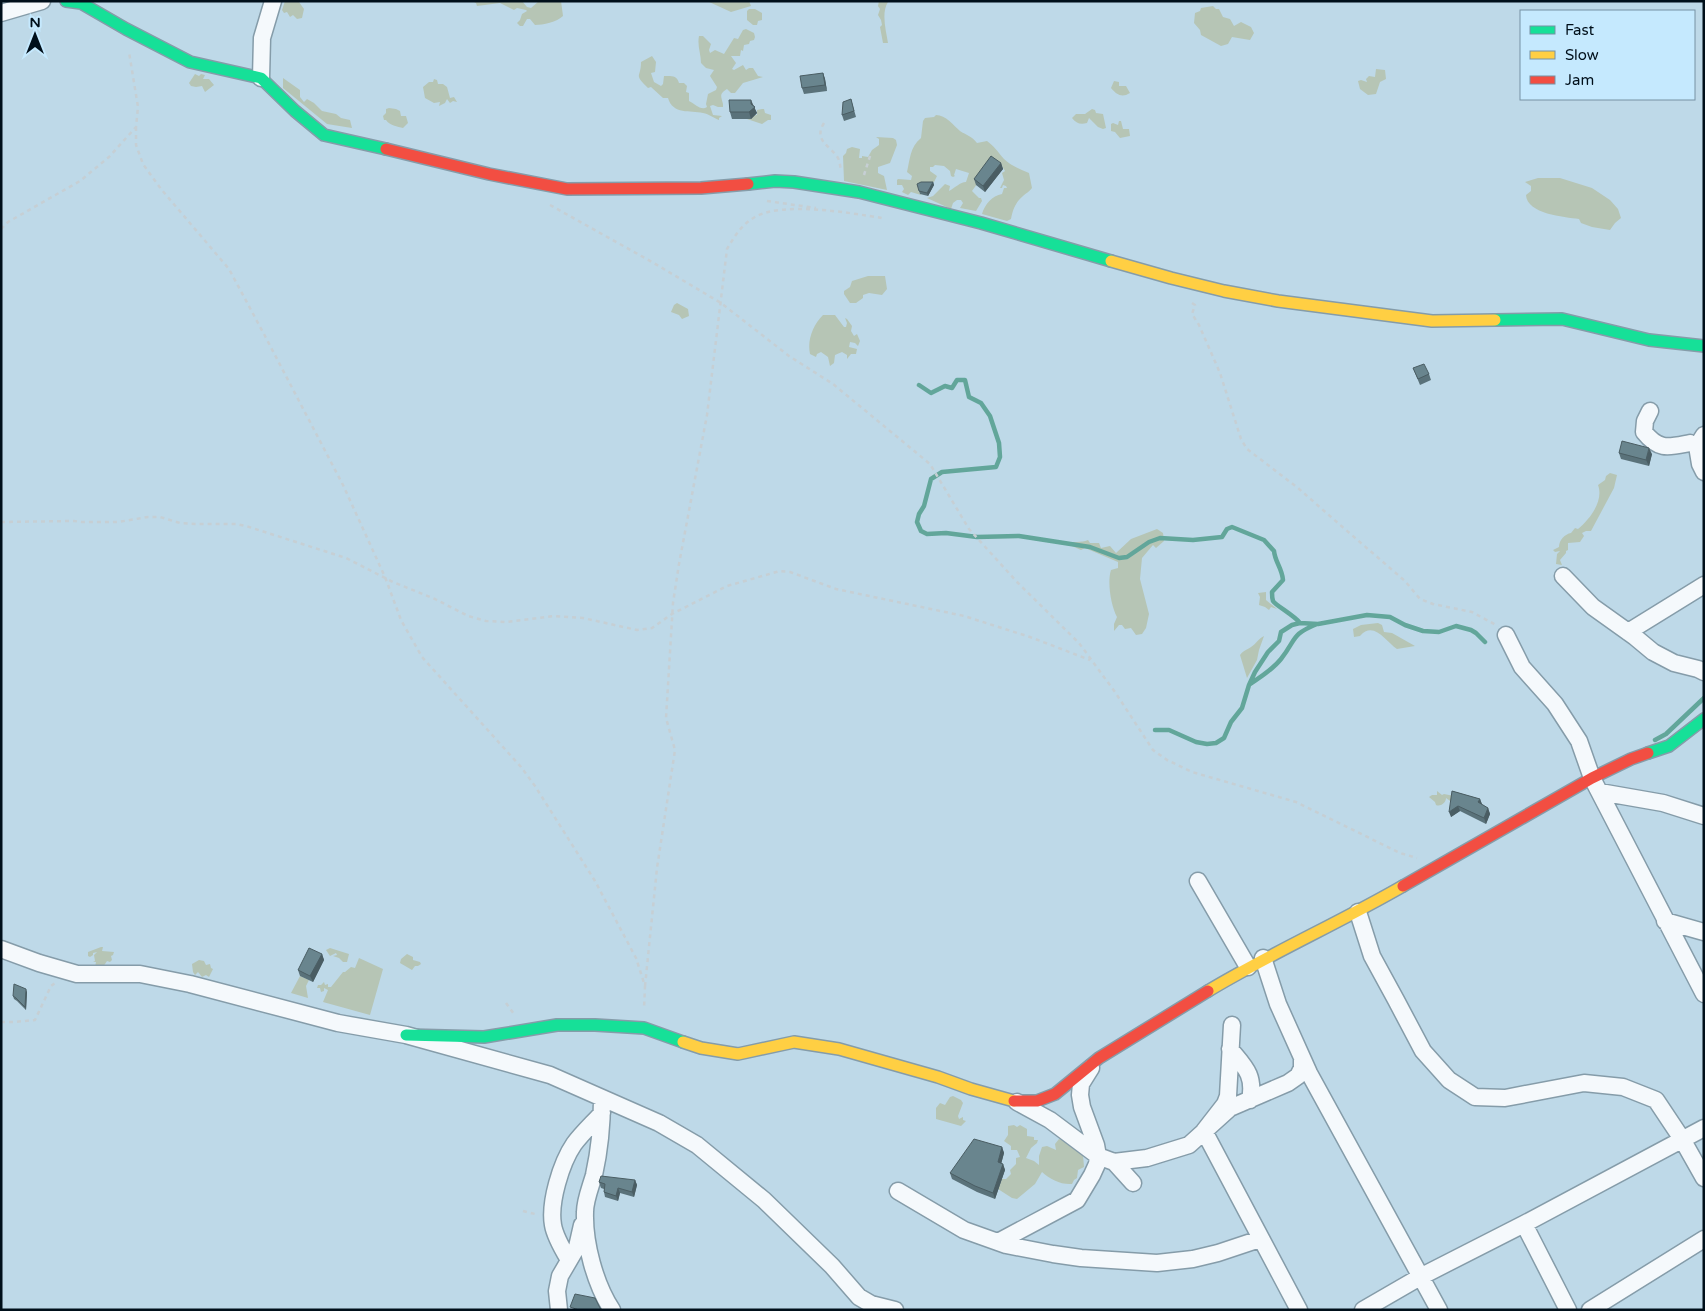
<svg xmlns="http://www.w3.org/2000/svg" width="1705" height="1311" font-family="'Varela Round',sans-serif">
  <style>
    .green { fill: #b6c5b5 }
    .lines { fill: none; stroke-linecap: round; stroke-linejoin: round }
    .stream { stroke: #62a69a; stroke-width: 4.5 }
    .street-casing { stroke: #859ca9; stroke-width: 19 }
    .fast-casing { stroke: #859ca9; stroke-width: 14 }
    .slow-casing { stroke: #859ca9; stroke-width: 14 }
    .jam-casing { stroke: #859ca9; stroke-width: 14 }
    .path { stroke: #c6cfd4; stroke-width: 2.5; stroke-dasharray: 4 4; stroke-linecap: butt }
    .street { stroke: #f5f9fc; stroke-width: 16 }
    .fast { stroke: #16e098; stroke-width: 11 }
    .slow { stroke: #ffcf43; stroke-width: 11 }
    .jam { stroke: #f24e42; stroke-width: 11 }
    .wall { fill: #5a727a }
    .shaded-wall { fill: #4a5d63 }
    .building { fill: #69858e; stroke: #4a5d63 }
  </style>
  <rect width="100%" height="100%" fill="#bed9e8"/>
  <path class="green" d="M285,1L299,2L304,9L302,18L297,19L293,15L290,17L287,12L284,13L282,10Z
    M472,1H522L527,7L531,8L539,1H561L563,16C557,22 543,25 535,25L530,19H527L523,26H520L517,23L520,20L522,14L527,11L526,10L517,8L514,10L500,3L477,6L476,3Z
    M707,1H749L751,6L731,12Z
    M879,1H891L888,2C881,13 886,30 888,43H883L880,27L882,25L881,20L878,15L880,9L878,6Z
    M1213,6L1216,9H1219L1223,17L1230,19L1234,26L1241,22L1251,27L1254,33L1250,40L1232,37L1228,44L1221,46L1201,35L1200,30L1194,23L1195,13L1200,11L1201,8Z
    M749,9H755L762,13V20L758,21L757,25H753L747,20V11Z
    M746,29L754,33L755,37L754,40L750,41L749,44L744,45L743,51L741,50L740,56H731L736,63L732,69L734,70L743,65L746,70L749,68H753L758,76L763,77L743,83L735,93H731L727,89C719,94 721,96 723,104V107H718L713,105L710,106L713,115L722,116L719,118V120C714,118 709,114 703,113C690,110 673,115 668,98H663L651,87L648,88C633,73 641,79 641,62L652,56L656,62L655,72L651,73L654,82L661,86L663,84L664,76C671,76 677,75 679,83H684L687,86L686,92L689,93V101C695,104 701,111 707,107L706,104L708,94L716,90L717,87L710,76L714,70L706,68L701,63C701,54 697,45 699,36H703L711,44L709,50L710,53L715,50L724,54L734,38L738,39L743,30Z
    M1376,69L1385,70L1386,79L1380,82L1376,94L1368,95L1360,89L1358,81L1361,80L1367,82L1366,79L1369,76L1375,77Z
    M195,74L199,76L201,74L205,75L203,79H209L214,85L205,92L202,86L196,87L191,86L189,83Z
    M283,78L300,90V97L304,102L307,99L314,103L322,111L336,114L341,118L350,120L352,128L327,124L283,88Z
    M434,79L437,80L438,84H443L447,87L450,98L454,97L457,102L453,101L450,103L447,99L445,103L439,106L440,102L434,103L425,98L423,87L429,82H433Z
    M1114,81L1119,82V86H1126L1130,93C1122,98 1117,95 1111,88Z
    M389,108L396,109L400,111L401,116H406L408,123L403,128C398,127 389,125 386,120H384L383,116L386,113V109Z
    M762,109H764L765,113L771,115V120H768L762,124L747,119V116L757,115V110Z
    M1092,109L1095,110L1096,113L1103,114L1106,128L1103,129L1098,127L1089,118L1087,123C1080,125 1076,123 1072,118L1076,114H1085Z
    M936,115C946,115 953,125 960,131C966,135 972,136 977,143L987,141C994,146 998,152 1004,159C1011,166 1020,169 1029,173L1032,188C1029,192 1026,193 1023,196C1015,203 1013,209 1011,219L1007,221L982,214C985,204 992,196 1002,194L1004,188H1007L1006,186L1003,185L1002,188H1000L1004,180L1002,173L1005,171L1000,163L993,162L972,191L979,198H981L982,201L976,211L960,208L963,203L961,200H957L953,203L951,209L927,198L933,196L945,184L950,186L949,191C955,188 960,182 966,182L969,173L956,169L954,175L955,176L953,177L951,176L950,171L944,166L935,165L933,167H930V171L937,176L934,182H929L918,190L921,195L911,192L908,195L902,192L904,189L902,185H897V180L898,179L911,180L912,176L907,172C910,159 910,147 921,138L923,121L925,118L934,117Z
    M1119,121H1121L1123,129H1129L1130,136L1120,138L1115,132L1111,131V124L1113,123L1118,125Z
    M876,137L893,138L896,140L897,145L890,163L878,167V173L884,176L887,190L844,181L843,156L846,153L847,149L852,147L860,149L859,158H862V156L868,157L872,150L879,145V139Z
    M1538,178H1560L1592,188L1610,200L1618,209L1621,218L1615,223L1610,230L1592,227L1581,223L1579,219C1564,217 1527,214 1526,195L1531,191V186L1525,182Z
    M868,276H885L887,289L882,295L869,293L863,295V298L856,303H850L844,294V291L850,287L852,281Z
    M677,303L688,309L689,316L682,319L679,315L671,312L674,305Z
    M823,315H835L844,327H846L847,323L845,318L847,319L852,326L851,331L854,336L857,334L860,341L858,346L855,343L850,342L849,347L857,349L856,354H851L847,359V355L842,352L835,355L834,363L830,366L828,357L821,352L817,354L816,357L810,354C807,340 813,325 823,315Z
    M1610,473L1617,475L1614,488L1591,531H1586L1582,533L1584,536L1580,542L1568,543V550L1566,551V553L1560,560L1562,565L1556,564L1557,554L1560,551L1555,552L1553,550L1559,547C1559,540 1565,534 1571,533L1575,528L1578,529C1590,519 1604,501 1598,485L1605,480L1606,476Z
    M1157,529L1163,533L1164,541L1156,548L1153,545L1142,558L1140,579L1149,614L1146,628L1142,634L1136,635L1131,628L1125,629L1122,625H1119L1114,631V624L1117,617C1111,606 1107,582 1111,570L1118,568V562L1085,548L1081,550L1065,543C1073,541 1081,543 1088,540L1090,543H1099L1101,548L1110,546L1116,553L1131,539Z
    M1266,592V600L1277,609L1271,607L1269,610L1265,607L1259,605L1260,597L1258,593Z
    M1378,623L1382,625L1384,632L1392,633L1415,646L1397,649C1386,642 1374,620 1360,636L1354,637L1353,629L1361,625Z
    M1264,636L1259,650L1257,660L1247,678L1240,655C1244,650 1247,650 1251,647C1256,644 1258,639 1264,636Z
    M1437,791L1442,795L1444,794L1454,796L1453,803L1446,798C1446,803 1440,807 1436,805L1435,802L1429,797L1432,795H1437Z
    M101,947H103L102,951L114,952L113,955L111,956L112,960L110,962L107,961L103,967H101V965L95,967L96,962H93L95,961L94,955L97,952L93,953V955L90,957L88,956V952Z
    M330,948L349,954L347,962H343L339,958L333,956L337,955L336,953L330,956L326,950Z
    M407,954L413,957V960L420,962L421,964L418,966H415L412,970L400,963L401,959Z
    M359,958L383,969L370,1015L323,1002L328,990L324,988V991L321,992L320,988H317L318,985H321L324,982L325,985L328,984V987H331L343,972H345L351,967L355,968Z
    M199,960L204,961L206,965L210,964L211,968L213,969L209,977L206,975L202,977L198,972L195,975L193,972L192,964Z
    M300,976L309,980L306,986L308,998L291,993Z
    M953,1096L961,1100L963,1103L958,1116L959,1119L963,1117V1120L966,1121L961,1126L936,1119V1108L940,1103L945,1105L950,1097Z
    M1014,1125L1017,1127L1020,1125L1027,1129V1136L1034,1137V1140H1038L1037,1143L1031,1148L1026,1158L1034,1161L1039,1165V1156L1042,1147L1047,1146L1056,1150L1055,1144L1059,1139L1064,1141L1083,1155L1084,1167L1078,1170L1077,1178L1074,1180L1072,1184C1061,1185 1050,1179 1042,1172L1035,1184L1017,1199L1012,1198L998,1189L1002,1179H1006L1011,1174L1010,1170L1016,1164V1158L1020,1157L1017,1150H1011V1146L1004,1141L1008,1135V1126Z"/>
  <g class="lines">
    <path class="stream" d="M919,385L931,393L945,386L952,388L957,380H965L969,397L981,403L990,416L999,443L1000,457L996,467L942,472L931,479L924,506L919,514L917,522L921,531L927,534L946,533L977,537L1019,536L1090,547L1119,558L1127,557L1149,542L1160,538L1193,540L1222,537L1227,529L1232,527L1264,540L1274,551C1275,562 1282,568 1283,580L1272,592C1272,595 1272,598 1273,601C1275,605 1295,616 1300,623
      M1250,684C1261,677 1273,669 1281,659C1297,639 1290,635 1317,624
      M1155,730H1169L1196,742L1207,744L1216,743L1224,738L1231,722L1242,708L1249,685L1255,672L1268,652L1279,641L1281,632L1292,625L1300,623L1318,624L1367,615L1390,617L1405,625L1423,631L1439,632L1456,626L1471,630L1476,633L1485,642
      M1655,740L1666,734L1704,698"/>
    <g class="street-casing">
      <path id="street" d="M1,13L42,1
        M261,78L262,38L273,1
        M1650,411L1645,421L1644,432C1659,451 1669,447 1690,443
        M1704,435L1697,446L1700,464L1704,472
        M1563,576L1593,607L1635,637L1653,652L1674,663L1698,669L1704,672
        M1628,632L1704,585
        M1506,635L1522,667L1555,704L1579,741L1592,778L1704,994
        M1600,792L1663,803L1704,816
        M1198,881L1248,967
        M1358,912L1372,956L1396,1000L1423,1051L1449,1080L1475,1097L1505,1098L1584,1083L1623,1087L1656,1100L1682,1139L1704,1178
        M1665,921L1704,932
        M1,949L39,963L77,974H140L190,984L338,1023L406,1035L550,1075L659,1123L697,1145L764,1200L832,1266L859,1297L871,1304L895,1310
        M1263,958L1278,1004L1309,1073L1439,1310
        M1232,1025L1228,1096L1225,1104L1204,1131L1299,1310
        M1230,1049C1245,1067 1255,1075 1250,1100
        M602,1099C602,1126 600,1148 594,1175C591,1186 585,1200 585,1212C584,1243 595,1284 612,1310
        M1017,1102L1050,1120L1098,1156L1114,1162L1133,1183
        M1114,1162L1147,1158L1189,1145L1230,1108L1288,1083L1298,1076L1302,1068V1058
        M898,1191L964,1230L1006,1245L1053,1254L1081,1258L1157,1263L1193,1259L1218,1253L1260,1239
        M1524,1224L1568,1310
        M998,1242L1077,1200L1092,1175L1097,1164L1098,1156L1096,1145L1082,1107L1080,1095L1081,1084L1091,1068
        M569,1260C563,1250 555,1237 553,1225C549,1203 561,1163 574,1144C582,1133 593,1123 602,1113
        M559,1310L557,1291L560,1276L577,1247L582,1225
        M1363,1310L1420,1277L1524,1224L1704,1128
        M1590,1310L1704,1239"/>
    </g>
    <g class="fast-casing">
      <path id="fast" d="M66,1L81,3L126,29L190,62L261,78L295,111L324,135L386,149
        M748,184L775,181L794,182L859,192L981,223L1111,261
        M1495,320L1562,319L1649,340L1704,346
        M1648,753L1669,746L1704,719
        M406,1035L484,1037L557,1025H595L644,1028L683,1042"/>
    </g>
    <g class="slow-casing">
      <path id="slow" d="M1111,261L1171,278L1224,291L1278,301L1432,321L1495,320
        M1208,991C1271,953 1339,923 1403,886
        M683,1042L701,1048L738,1054L794,1042L839,1049L938,1077L971,1089L1014,1101"/>
    </g>
    <g class="jam-casing">
      <path id="jam" d="M386,149L489,174L567,189L701,188L748,184
        M1403,886L1592,778L1631,759L1648,753
        M1014,1101H1037L1055,1094L1099,1058L1208,991"/>
    </g>
    <path class="path" d="M824,123C813,141 830,145 838,158C840,162 840,166 841,170
      M136,127V145L143,164L161,189L229,269L265,336L343,485L385,577L401,620L422,657L521,767L535,786L595,881L636,958L645,986L644,1009
      M864,175L871,153
      M767,201L816,208
      M550,205L652,262L721,303L789,356L833,384L930,464L969,529L1017,582L1079,643L1115,692L1153,750L1167,760L1192,772L1296,802L1400,853L1417,858
      M1,229L8,222L80,181L109,157L136,127L138,107L129,52
      M1192,303L1195,305L1192,314L1199,325L1220,373L1241,439L1247,449L1298,488L1339,524L1405,581L1420,599L1433,604L1472,612L1496,625
      M1,522L74,521L82,522H118L148,517H160L180,523L195,524H236L246,526L346,558L393,582L435,599L468,616L486,621L506,622L554,616L583,618L637,630L652,628L672,614L727,586L780,571L790,572L836,589L964,616L1030,637L1090,660
      M645,986L657,868L675,750L666,718L673,603L679,564L707,415L727,249C734,237 742,224 755,217C783,201 850,213 882,218
      M506,1003L514,1014
      M1,1022H14L35,1020L51,986L55,983
      M523,1211L535,1214L537,1212"/>
    <use href="#street" class="street"/>
    <use href="#fast" class="fast"/>
    <use href="#slow" class="slow"/>
    <use href="#jam" class="jam"/>
  </g>
  <path class="wall" d="M823,73L825,79L827,91L804,94L802,88Z
    M851,99L856,117L844,121L842,115Z
    M753,106L757,113L751,119H732L730,112Z
    M1001,163L1003,169L985,192L976,185L974,179Z
    M933,182L934,185L928,196L920,194L919,191Z
    M1413,368L1429,374L1431,380L1420,385Z
    M1619,453L1652,454L1649,466L1621,459Z
    M1452,791L1480,799L1482,805L1488,808L1490,814L1486,824L1460,811L1451,817Z
    M322,954L324,960L313,982L300,976L298,970Z
    M27,992L26,1010L17,1001L14,999L13,996Z
    M1002,1147L1004,1153L1001,1164H1003L1005,1170L995,1199L977,1192L952,1179L950,1173Z
    M635,1180L637,1185L634,1197L620,1193L618,1201L605,1197L604,1192V1189L601,1188L599,1182Z"/>
  <path class="shaded-wall" d="M823,73L825,79L827,91L825,85Z
    M751,100L757,113L751,119L749,112L751,104Z
    M1001,163L1003,169L985,192L983,186Z
    M933,182L934,185L928,196L927,193Z
    M1649,448L1652,454L1649,466L1646,460Z
    M1480,799L1482,804L1480,808L1478,802Z
    M1458,806L1460,811L1451,817L1449,812Z
    M1488,808L1490,814L1486,824L1484,818Z
    M322,954L324,960L313,982L310,976Z
    M26,989L27,992L26,1010L25,1007Z
    M1002,1147L1004,1153L1000,1168L998,1162Z
    M1003,1164L1005,1170L995,1199L993,1193Z
    M635,1180L637,1185L634,1197L632,1192Z
    M618,1188L620,1193L618,1201L616,1196Z"/>
  <path class="building" d="M823,73L825,85L802,88L800,76Z
    M851,99L854,111L842,115L843,102Z
    M729,100H751V104L755,107L749,112H730Z
    M991,156L1001,163L983,186L974,179Z
    M921,182H933L927,193L919,191L917,184Z
    M1424,364L1429,374L1418,379L1413,368Z
    M1622,441L1649,448L1646,460L1619,453Z
    M1452,791L1480,799L1478,802L1488,808L1484,818L1458,806L1449,812Z
    M309,948L322,954L310,976L298,970Z
    M14,984L26,989L25,1007L16,998L13,996Z
    M974,1139L1002,1147L998,1162L1003,1164L993,1193L975,1186L950,1173Z
    M601,1176L635,1180L632,1192L618,1188L616,1196L604,1192L605,1184L599,1182Z
    M575,1294L595,1298L601,1310H579L570,1307Z"/>
  <rect width="1705" height="1311" fill="none" stroke="#000f1a" stroke-width="5"/>
  <rect x="1520" y="10" width="175" height="90" fill="#c5e9fe" stroke="#7692a3"/>
  <rect x="1530" y="26" width="25" height="8" fill="#16e098" stroke="#7692a3"/>
  <text x="1565" y="35" font-size="15" fill="#000f1a">Fast</text>
  <rect x="1530" y="51" width="25" height="8" fill="#ffcf43" stroke="#7692a3"/>
  <text x="1565" y="60" font-size="15" fill="#000f1a">Slow</text>
  <rect x="1530" y="76" width="25" height="8" fill="#f24e42" stroke="#7692a3"/>
  <text x="1565" y="85" font-size="15" fill="#000f1a">Jam</text>
  <g transform="translate(35 35)" stroke="#c5e9fe" stroke-width="4" paint-order="stroke">
  <path d="M0-4L9 19L0 12L-9 19Z" fill="#000f1a"/>
  <text y="-8" font-size="14" font-weight="bold" text-anchor="middle" fill="#000f1a">N</text>
  </g>
</svg>
